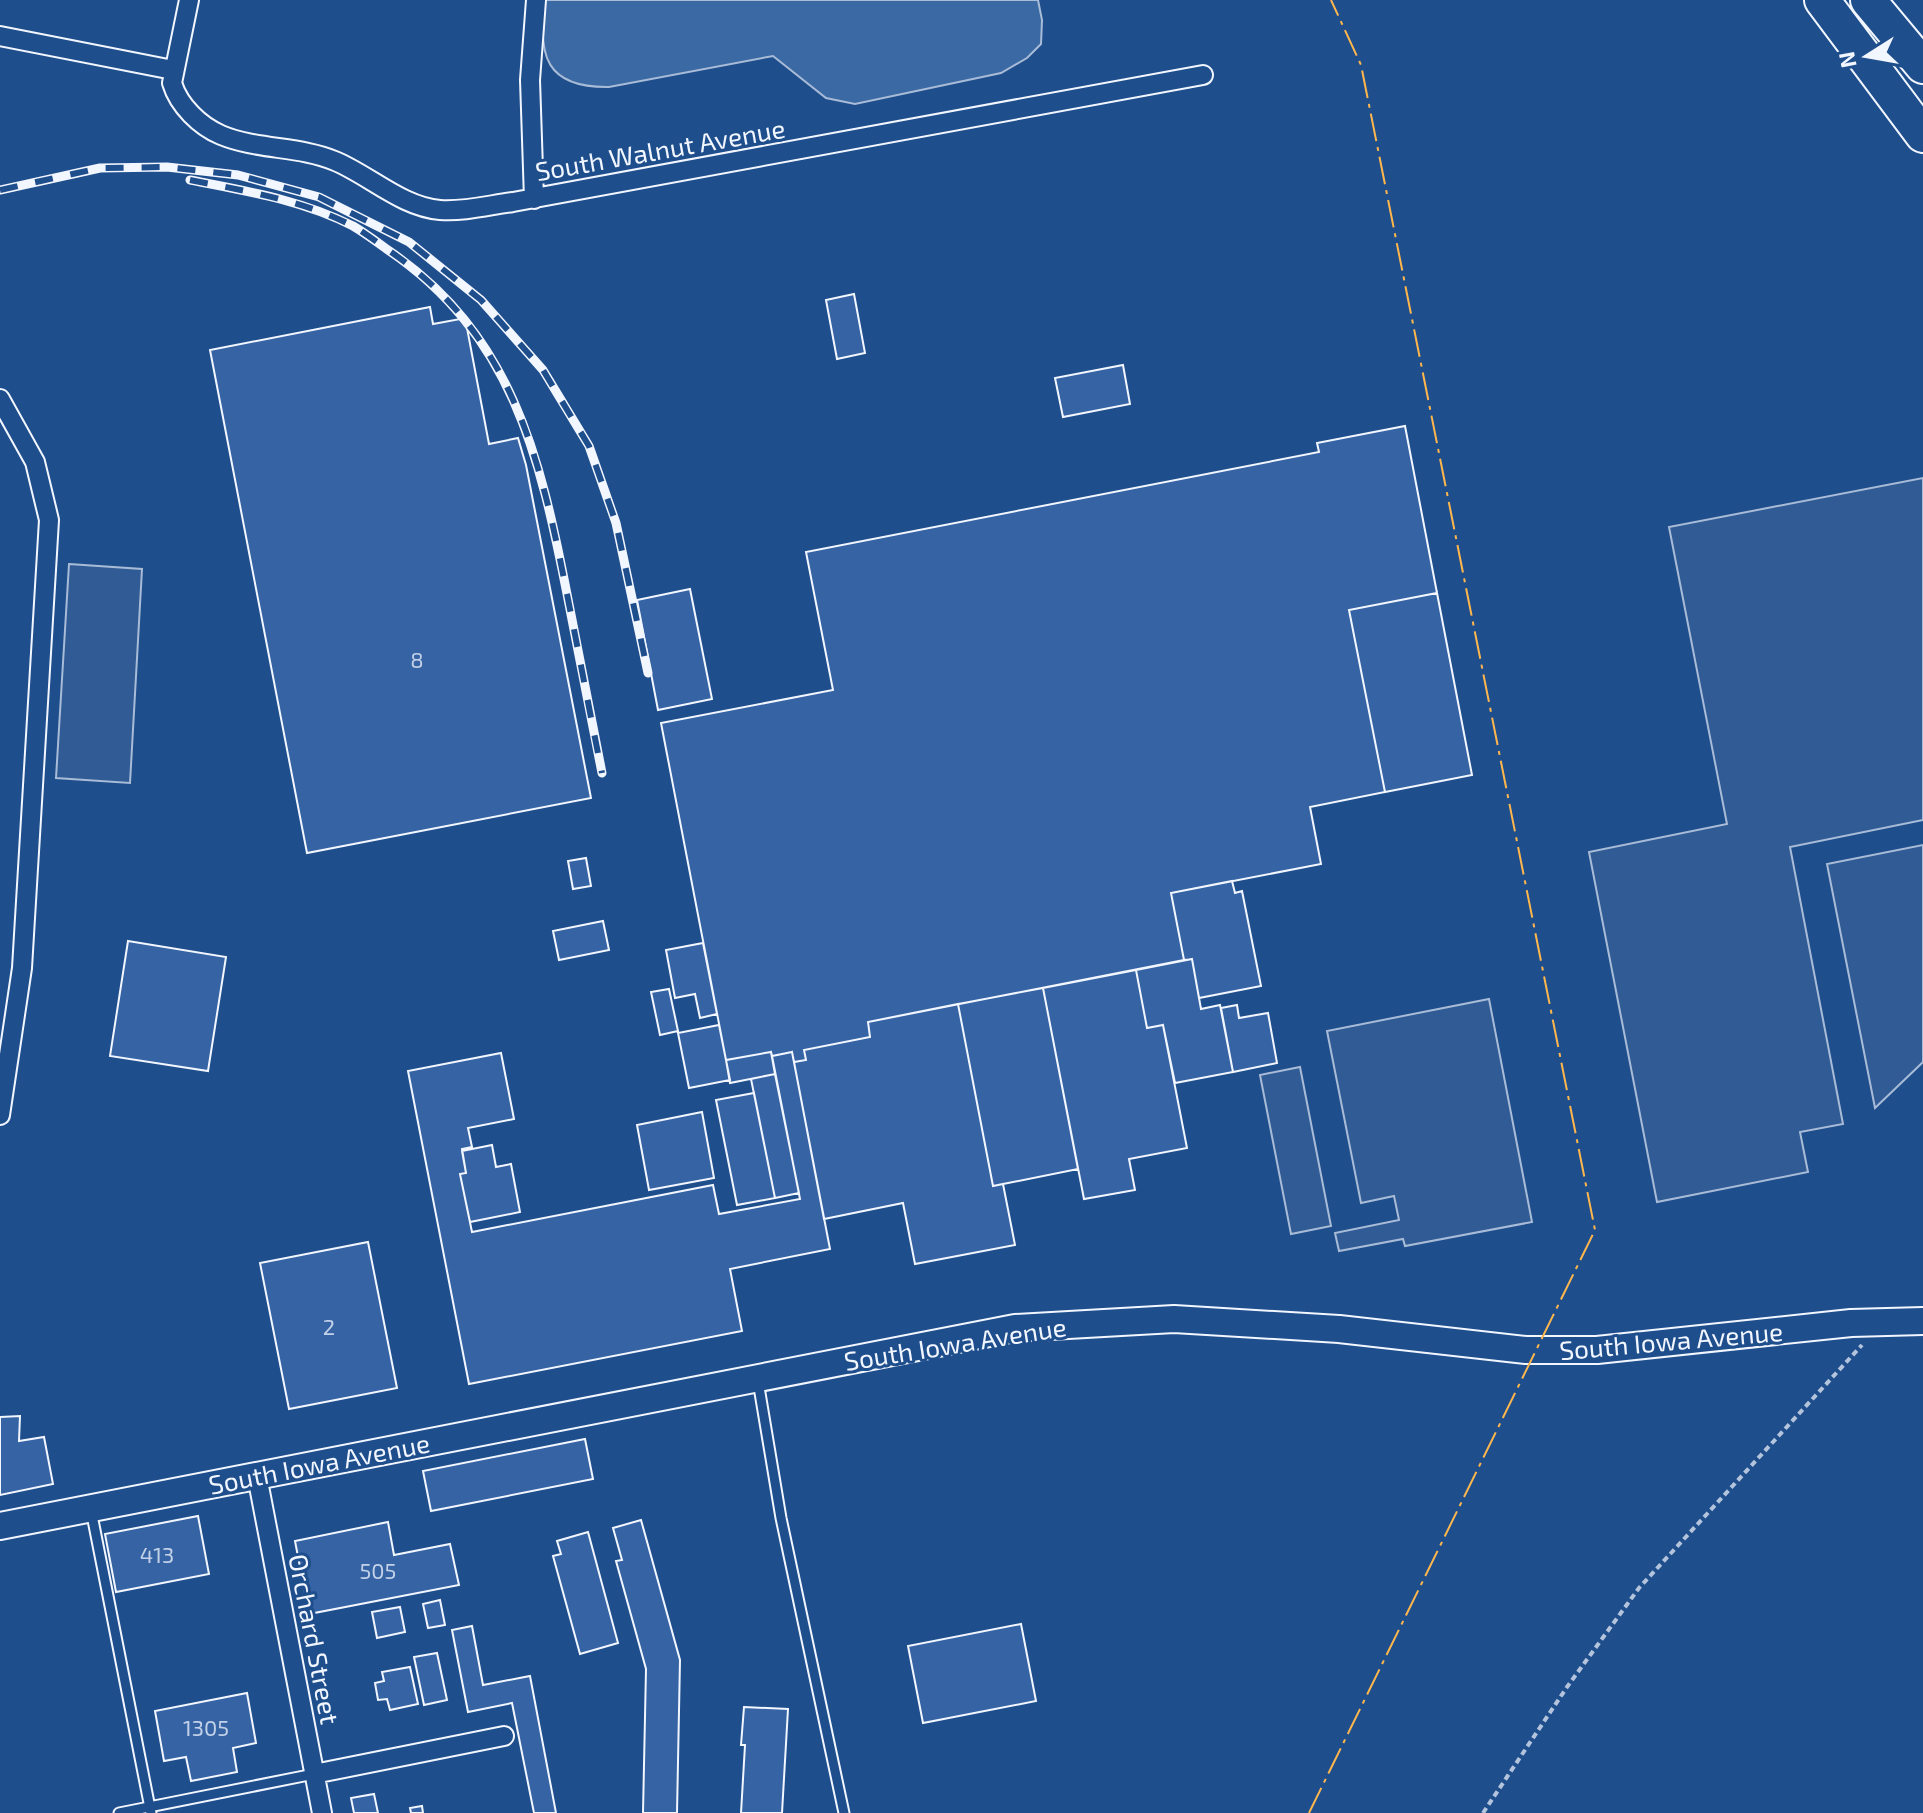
<svg xmlns="http://www.w3.org/2000/svg" width="1923" height="1813" font-family="'Exo 2',sans-serif">
  <style>
    .parking { fill: #305b95; stroke: #a8bbd7; stroke-width: 2 }
    .water { fill: #3b69a3; stroke: #a8bbd7; stroke-width: 2 }
    .building { fill: #3563a3; stroke: #f2f6ff; stroke-width: 2 }
    .lines { fill: none; stroke-linecap: round; stroke-linejoin: round }
    .lane-casing { stroke: #f2f6ff; stroke-width: 13 }
    .street-casing { stroke: #f2f6ff; stroke-width: 22 }
    .secondary-casing { stroke: #f2f6ff; stroke-width: 30 }
    .highway-casing { stroke: #f2f6ff; stroke-width: 38 }
    .path { stroke: #b3c4dc; stroke-width: 4; stroke-dasharray: 6 4; stroke-linecap: butt }
    .lane { stroke: #1f4e8c; stroke-width: 9 }
    .street { stroke: #1f4e8c; stroke-width: 18 }
    .secondary { stroke: #1f4e8c; stroke-width: 26 }
    .highway { stroke: #1f4e8c; stroke-width: 34 }
    .rail-casing { stroke: #f2f6ff; stroke-width: 9 }
    .rail { stroke: #1f4e8c; stroke-width: 6; stroke-dasharray: 18; stroke-linecap: butt }
    .power { stroke: #ffb74d; stroke-width: 2; stroke-dasharray: 28 6 4 6; stroke-linecap: butt }
    .labels { text-anchor: middle; dominant-baseline: central; stroke-width: 6; stroke-linejoin: round; paint-order: stroke }
    .number-label { font-size: 22px; fill: #c3d1e8 }
    .street-label { font-size: 26px; fill: #f2f6ff; stroke: #1f4e8c }
  </style>
  <rect width="100%" height="100%" fill="#1f4e8c"/>
  <path class="parking" d="M1923,478V820L1790,847L1843,1124L1800,1132L1808,1172L1657,1202L1589,852L1727,824L1669,527Z
    M69,564L142,569L130,783L56,778Z
    M1923,845V1062L1875,1108L1827,864Z
    M1489,999L1532,1222L1405,1246L1403,1239L1339,1251L1335,1233L1399,1220L1394,1196L1361,1203L1327,1031Z
    M1300,1067L1331,1226L1291,1234L1260,1075Z"/>
  <path class="water" d="M545,0H1038L1042,20L1041,44L1027,58L1001,73L855,104L826,98L773,56L609,87C546,88 537,56 545,0Z"/>
  <path class="building" d="M854,294L865,353L837,359L826,300Z
    M430,307L433,324L460,319L467,328L489,444L518,438L526,465L591,798L307,853L210,350Z
    M1123,365L1130,404L1063,417L1055,378Z
    M1405,426L1437,593L1349,610L1385,792L1310,807L1321,864L1171,893L1184,960L868,1022L870,1037L804,1050L806,1060L794,1062L792,1052L772,1056L771,1052L726,1060L661,723L833,690L806,552L1319,452L1317,443Z
    M690,589L712,699L658,710L637,600Z
    M1437,593L1472,775L1385,792L1349,610Z
    M586,858L591,886L573,889L568,861Z
    M1232,881L1235,893L1242,891L1261,986L1199,998L1192,959L1184,960L1171,893Z
    M603,921L609,950L559,960L553,931Z
    M128,941L226,957L208,1071L110,1056Z
    M703,943L717,1014L700,1018L695,994L675,998L666,950Z
    M1192,959L1201,1009L1220,1005L1233,1072L1175,1083L1163,1025L1147,1028L1136,970Z
    M1136,970L1147,1028L1163,1025L1187,1148L1129,1159L1135,1190L1084,1199L1043,988Z
    M1043,988L1078,1169L993,1186L958,1004Z
    M669,989L678,1031L660,1035L651,992Z
    M958,1004L993,1186L1003,1184L1015,1245L915,1264L903,1203L824,1219L794,1062L806,1060L804,1050L870,1037L868,1022Z
    M1237,1005L1239,1018L1268,1013L1277,1063L1233,1072L1221,1008Z
    M719,1025L730,1080L689,1088L678,1033Z
    M771,1052L775,1074L730,1083L726,1060Z
    M792,1052L830,1249L730,1269L742,1331L469,1384L408,1071L501,1053L514,1119L468,1128L472,1147L462,1149L466,1173L460,1174L472,1232L713,1185L719,1214L800,1199L772,1056Z
    M775,1074L799,1193L775,1198L751,1079Z
    M754,1093L775,1198L737,1205L716,1100Z
    M702,1112L714,1178L649,1190L637,1125Z
    M492,1145L496,1167L511,1164L520,1212L470,1222L460,1174L466,1173L462,1151Z
    M368,1242L397,1388L289,1409L260,1263Z
    M20,1416L19,1441L44,1437L53,1484L0,1495V1417Z
    M585,1439L593,1479L431,1511L423,1471Z
    M198,1516L209,1574L116,1592L105,1534Z
    M641,1520L680,1660L677,1813H643L646,1669L616,1561L622,1560L613,1528Z
    M388,1522L394,1555L450,1544L459,1585L309,1614L295,1541Z
    M588,1532L618,1643L580,1654L553,1556L561,1554L557,1541Z
    M440,1600L445,1625L428,1628L423,1604Z
    M400,1607L405,1632L377,1638L372,1612Z
    M1021,1624L1036,1701L923,1723L908,1646Z
    M472,1626L483,1685L530,1676L556,1813H534L512,1703L468,1712L452,1630Z
    M437,1653L447,1700L424,1705L414,1657Z
    M410,1667L418,1704L390,1710L387,1699L378,1700L375,1683L384,1681L382,1672Z
    M247,1693L256,1743L233,1748L237,1772L191,1781L186,1757L164,1761L155,1711Z
    M744,1707L788,1709L782,1813H741L745,1745H741Z
    M374,1794L378,1813H354L351,1798Z
    M422,1806L423,1813H411L410,1808Z"/>
  <g class="lines">
    <g class="lane-casing">
      <path id="lane" d="M758,1381L781,1518L844,1813
        M91,1510L151,1813
        M119,1813L314,1774"/>
    </g>
    <g class="street-casing">
      <path id="street" d="M189,0L172,83C179,106 200,126 221,135C257,150 300,146 335,161C369,175 402,207 440,210C463,212 490,205 513,202L1203,75
        M0,36L173,70
        M534,199L530,80L536,0
        M0,399L35,462L49,520L22,968L0,1115
        M257,1476L322,1813
        M314,1774L504,1736"/>
    </g>
    <g class="secondary-casing">
      <path id="secondary" d="M0,1526L1015,1328L1174,1319L1339,1329L1526,1350H1597L1851,1323L1923,1321"/>
    </g>
    <g class="highway-casing">
      <path id="highway" d="M1822,0L1923,135
        M1868,0L1923,66"/>
    </g>
    <path class="path" d="M1483,1813L1567,1687L1639,1588L1862,1345"/>
    <use href="#lane" class="lane"/>
    <use href="#street" class="street"/>
    <use href="#secondary" class="secondary"/>
    <use href="#highway" class="highway"/>
    <g class="rail-casing">
      <path id="rail" d="M190,180C246,191 302,200 353,226C365,233 377,242 388,250C512,334 540,456 567,594C579,654 590,714 602,773
        M0,190L100,168L167,167L238,175L319,197L409,242L481,300L543,370L589,446L616,523L648,673"/>
    </g>
    <use href="#rail" class="rail"/>
    <path class="power" d="M1309,1813L1595,1230L1361,65L1331,0"/>
  </g>
  <g class="labels">
    <g class="number-label">
      <text x="417" y="659">8</text>
      <text x="329" y="1326">2</text>
      <text x="157" y="1554">413</text>
      <text x="378" y="1570">505</text>
      <text x="206" y="1727">1305</text>
    </g>
    <g class="street-label">
      <text transform="translate(660 149) rotate(-10)">South Walnut Avenue</text>
      <text transform="translate(1671 1340) rotate(-5)">South Iowa Avenue</text>
      <text transform="translate(955 1343) rotate(-9)">South Iowa Avenue</text>
      <text transform="translate(319 1463) rotate(-11)">South Iowa Avenue</text>
      <text transform="translate(315 1639) rotate(79)">Orchard Street</text>
    </g>
  </g>
  <g transform="translate(1867 56) rotate(259)" stroke="#1f4e8c" stroke-width="6" paint-order="stroke">
  <path d="M0-6L14 30L0 20L-14 30Z" fill="#f2f6ff"/>
  <text y="-12" font-size="22" font-weight="bold" text-anchor="middle" fill="#f2f6ff">N</text>
  </g>
</svg>
